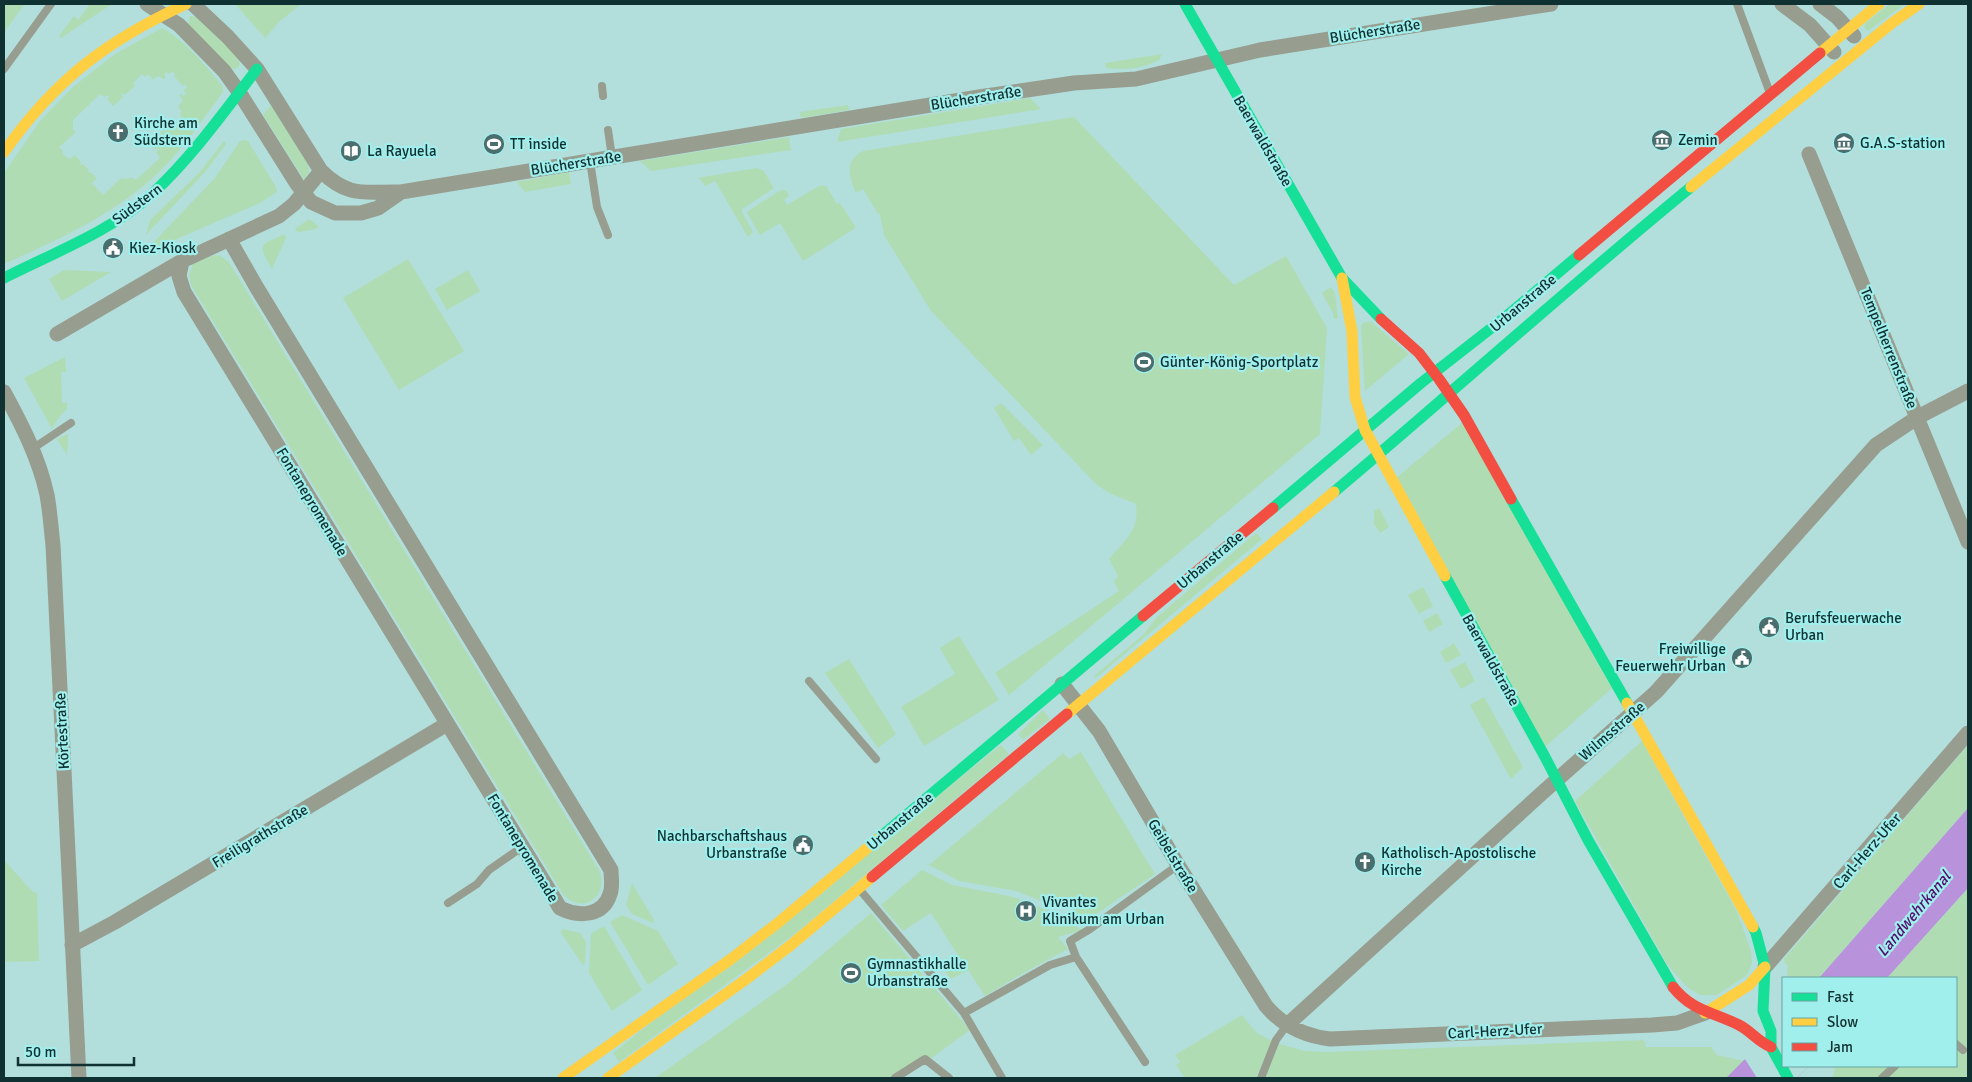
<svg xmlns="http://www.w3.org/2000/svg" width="1972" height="1082" font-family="Signika,sans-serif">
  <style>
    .green { fill: #b0dcb4; fill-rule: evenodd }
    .water { fill: #b893dc }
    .pier { fill: #b2dedc }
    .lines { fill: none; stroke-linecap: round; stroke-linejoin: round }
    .lane { stroke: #979d8f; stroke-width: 8 }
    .street { stroke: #979d8f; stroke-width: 15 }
    .fast { stroke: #16e098; stroke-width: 11 }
    .slow { stroke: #ffcf43; stroke-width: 11 }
    .jam { stroke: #f24e42; stroke-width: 11 }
    .labels { text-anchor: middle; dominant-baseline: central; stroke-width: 4.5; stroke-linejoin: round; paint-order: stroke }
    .street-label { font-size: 15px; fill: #103131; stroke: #a1efed }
    .poi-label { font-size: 15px; fill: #103131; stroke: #a1efed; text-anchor: start }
    .water-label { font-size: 16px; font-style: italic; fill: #530a6d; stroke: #a1efed }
  </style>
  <rect width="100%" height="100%" fill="#b2dedc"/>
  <path class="green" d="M4,4H25L4,32Z
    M90,4H112L61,38L59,36L74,16L78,20Z
    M235,4H301L279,22L265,38Z
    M1890,4H1905L1868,31L1864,27L1866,23Z
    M190,16L196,17C208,29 234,49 240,64L238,68L231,69L188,25Z
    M162,28C184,39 208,68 223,87V92C203,119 183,149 158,173C115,214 58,240 4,264V173L40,121L73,87L115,54ZM173,71L175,74L174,76L183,86L185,84L187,87L184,90L186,94L183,96L181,94L179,95L182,99V102L178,106L182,112L180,114L182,118L173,126L170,124L160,133L163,135L161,137L158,135L149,144L155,150L157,148L159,150L156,152L160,158L136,180L130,177L128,179L121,178L103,195L92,183L97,178L90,172L87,173L89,170L83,164L80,165L81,162L75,155L70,159L62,154L63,151L59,147L76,132L73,130V120L100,94L105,97L108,95L109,97L107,99L113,106L123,97L121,94L122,93L125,95L135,86L133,83L142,74L145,77L148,74L153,80L158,76L164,79L166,77L164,75L166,72L169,74Z
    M1162,54L1159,60C1141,69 1126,70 1106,68L1105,63Z
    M1030,98L1041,109L837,142L841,129Z
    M271,105L308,164L309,172L305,179L303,178L263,115Z
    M848,105L849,110L801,118L800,112Z
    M1074,117L1234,285L1286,256L1327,328L1320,434L1009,695L995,673L1119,591L1114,582L1118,576L1109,559C1125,540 1140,530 1136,504L1109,493L1096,484L931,311L884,235L880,214H878L863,189L856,193C849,177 844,161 863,151Z
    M789,137L791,150L651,171L640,161Z
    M244,140L248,141L276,187L277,192L260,203L181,237L148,256L146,250L215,178L240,141Z
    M224,141L226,144L205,172L146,235L150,220L200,172Z
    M757,168L764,171L773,187V189L742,209L743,214L753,232L748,237L715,181L705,186L700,179L697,178Z
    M569,172L571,184L525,192L517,182Z
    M819,186H826L837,204L840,203L855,226L854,229L803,261L780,223L760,235L747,213L748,211L781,190H786L789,196L784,200L787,205Z
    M309,219L318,226L316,229L299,232L296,231L295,229Z
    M284,234L286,238L272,269C258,244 258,246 284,234Z
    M219,255L229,262L600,872C608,898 581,915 563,894L191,285L189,275L193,264L211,256Z
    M408,259L464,351L399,390L343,298Z
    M64,270L111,272L62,301L49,279Z
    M468,270L480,291L447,310L435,289Z
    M1331,287L1335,293L1338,319H1334L1333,313L1322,293Z
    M1370,321L1409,354L1365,391L1361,327L1363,323Z
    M65,357L66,372H61L62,403H67V409L59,417L52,429L24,378Z
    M1001,403L1043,445L1031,455L1019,438L1014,441L994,408Z
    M1463,422L1612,688L1545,747L1395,479Z
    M68,434L67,455L57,439Z
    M1379,508L1389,527L1380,533L1374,524V511Z
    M1256,533L1262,539L1096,678L1094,676L1143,635L1157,617Z
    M1423,587L1433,606L1419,614L1408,595Z
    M1437,613L1443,624L1429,632L1423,621Z
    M959,636L999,700L924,746L901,707L955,674L940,648Z
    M1454,643L1461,655L1446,663L1440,652Z
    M849,659L896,734L878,748L825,673Z
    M1465,662L1475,681L1461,689L1450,670Z
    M1484,697L1523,767L1511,779L1470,705Z
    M1043,710L1050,719L1023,740L1018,734Z
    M1642,741L1737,912L1751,951L1752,963L1747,975L1717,995H1700L1687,987L1667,964L1575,801Z
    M1001,745L1009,754L796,933L619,1062L613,1053Z
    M1968,745V808L1819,978H1787L1788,965L1785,964L1784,959Z
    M1081,752L1155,874L1086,921L1075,917L1073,907C1067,901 1061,901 1054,906L1016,891L959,881L929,865L1063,753L1069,759Z
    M4,860L32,891L37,893L39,961L4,962Z
    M922,870L952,885L1009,896L1022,900L1051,912L1052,919L1058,925L1066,926L1071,923L1082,930L1058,937L1068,949L1027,971L985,996L968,970L951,979L945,971L961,960L931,913L903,931L881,905Z
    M632,883L654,920L653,923L632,914L626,905Z
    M1968,888V1078H1833L1835,1066H1956V978H1887Z
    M871,913L970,1030L904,1078H655L790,982Z
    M622,915L658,931L678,964L648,985L610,922Z
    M604,926L642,990L612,1011L589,973L591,934Z
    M562,929L580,933L586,942L585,963L583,965L561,933Z
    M1242,1015L1256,1032L1272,1041L1256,1078H1185L1176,1065L1180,1062L1175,1055Z
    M1643,1040L1646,1044L1645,1047H1711L1717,1055L1744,1061L1726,1078H1265L1279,1044L1305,1051L1327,1052Z"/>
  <path class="water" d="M1968,808V888L1887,978H1819Z
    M1745,1059L1749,1063L1809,1066L1797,1078H1726Z"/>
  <path class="pier" d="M1783,1019V1066H1809L1797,1078H1757L1745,1059L1747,1057L1749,1059Z"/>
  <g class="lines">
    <path class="lane" d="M1737,4L1770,93
      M4,69L51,4
      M602,86L603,96
      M608,130L612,157
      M590,161L597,207L608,235
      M32,449L71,423
      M809,681L876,759
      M860,890L964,1013
      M448,903L477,884L489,870L522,847
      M1076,957L1070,941L1090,929L1178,865
      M1956,1044L1963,1050
      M895,1078L925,1059L949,1078
      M1002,1078L964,1013L1050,965L1076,957L1145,1062
      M1261,1078L1276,1040L1287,1025
      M1882,1078L1895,1066"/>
    <path class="street" d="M147,4L179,25L224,71L239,92L297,184L311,202L335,213H361L378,208L401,192
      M193,4L228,37L257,69L321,171C350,199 365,191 401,192L979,97L1074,83L1136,79L1260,50L1551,4
      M1782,4L1810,25L1834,52
      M1820,4L1837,17L1854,36
      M1809,154L1968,542
      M182,261L179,276L184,292L560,908C578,917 603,917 610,894C613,887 611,877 611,870L257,288L229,239
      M57,334L182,261L279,216L294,204L321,171
      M4,392C22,425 39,458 47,495C50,511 51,528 53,545L79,1078
      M1062,684L1099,731L1178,865L1266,1006C1283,1026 1304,1036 1330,1039L1652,1025L1677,1023L1705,1013
      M72,945L115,922L447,724
      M1765,967L1968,733
      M1287,1025L1542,793L1656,692L1876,445L1918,417L1968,391"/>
    <path class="fast" d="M1185,4L1342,278L1381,319
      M4,278C53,253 112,231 152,194C192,157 224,112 257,69
      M1334,492C1454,391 1570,286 1691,187
      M1511,499L1627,703
      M1273,508L1421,383L1508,315L1579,255
      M1445,576L1545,757L1588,840L1673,987
      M878,839L1143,616
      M1753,927L1756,933L1765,967L1763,1011L1771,1031V1047L1788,1078"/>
    <path class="slow" d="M1820,53L1879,4
      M4,152C55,80 106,41 186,4
      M1691,187L1892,23L1919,4
      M1342,278L1352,331L1355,397L1365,430L1445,576
      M1627,703L1753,927
      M1067,714L1334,492
      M1705,1013L1749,985L1765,967
      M563,1078L731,959L779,922L878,839
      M608,1078L745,980L791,945L872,877"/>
    <path class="jam" d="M1579,255L1820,53
      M1381,319L1419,353L1439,379L1464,415L1511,499
      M1143,616L1273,508
      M872,877L1067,714
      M1673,987C1692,1011 1713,1012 1739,1025C1751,1031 1757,1041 1771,1047"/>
  </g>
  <defs>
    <g id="church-disc" transform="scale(1.125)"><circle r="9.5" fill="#496e6d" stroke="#a1efed"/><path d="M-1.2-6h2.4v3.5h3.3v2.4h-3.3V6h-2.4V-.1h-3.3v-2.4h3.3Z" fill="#fff"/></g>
    <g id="museum-disc" transform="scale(1.125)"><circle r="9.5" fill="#496e6d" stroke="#a1efed"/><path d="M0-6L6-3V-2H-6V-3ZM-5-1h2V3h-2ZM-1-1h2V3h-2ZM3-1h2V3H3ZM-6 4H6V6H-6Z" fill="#fff"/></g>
    <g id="stadium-disc" transform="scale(1.125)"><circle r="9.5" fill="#496e6d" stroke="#a1efed"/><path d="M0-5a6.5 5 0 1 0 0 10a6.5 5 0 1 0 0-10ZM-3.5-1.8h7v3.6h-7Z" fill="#fff"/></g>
    <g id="library-disc" transform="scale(1.125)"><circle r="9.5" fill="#496e6d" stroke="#a1efed"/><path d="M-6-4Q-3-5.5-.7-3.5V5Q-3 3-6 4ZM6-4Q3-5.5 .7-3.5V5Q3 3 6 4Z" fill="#fff"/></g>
    <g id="civic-disc" transform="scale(1.125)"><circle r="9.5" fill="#496e6d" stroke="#a1efed"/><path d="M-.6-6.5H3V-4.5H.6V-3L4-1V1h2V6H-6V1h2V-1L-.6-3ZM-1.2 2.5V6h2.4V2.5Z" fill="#fff"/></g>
    <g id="hospital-disc" transform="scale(1.125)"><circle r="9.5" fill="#496e6d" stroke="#a1efed"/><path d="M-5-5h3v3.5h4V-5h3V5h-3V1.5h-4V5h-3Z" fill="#fff"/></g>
  </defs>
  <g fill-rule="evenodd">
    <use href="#church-disc" x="118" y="132"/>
    <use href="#museum-disc" x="1662" y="140"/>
    <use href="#museum-disc" x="1844" y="143"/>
    <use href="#stadium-disc" x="494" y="144"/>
    <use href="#library-disc" x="351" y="151"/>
    <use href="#civic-disc" x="113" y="248"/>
    <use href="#stadium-disc" x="1144" y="362"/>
    <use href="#civic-disc" x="1769" y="627"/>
    <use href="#civic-disc" x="1742" y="658"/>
    <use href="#civic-disc" x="803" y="845"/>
    <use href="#church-disc" x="1365" y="862"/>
    <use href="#hospital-disc" x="1026" y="911"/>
    <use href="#stadium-disc" x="851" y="973"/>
  </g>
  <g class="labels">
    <g class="street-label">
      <text transform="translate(1375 31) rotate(-9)">Blücherstraße</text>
      <text transform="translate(976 98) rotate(-9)">Blücherstraße</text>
      <text transform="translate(1263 141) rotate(60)">Baerwaldstraße</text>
      <text transform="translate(576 163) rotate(-9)">Blücherstraße</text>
      <text transform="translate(137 204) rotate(-37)">Südstern</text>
      <text transform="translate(1523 303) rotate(-40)">Urbanstraße</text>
      <text transform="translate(1889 348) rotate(68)">Tempelherrenstraße</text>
      <text transform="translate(312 502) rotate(59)">Fontanepromenade</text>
      <text transform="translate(1210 560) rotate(-40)">Urbanstraße</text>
      <text transform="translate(1491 660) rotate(61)">Baerwaldstraße</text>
      <text transform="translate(62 731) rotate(-93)">Körtestraße</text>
      <text transform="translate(1612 731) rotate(-41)">Wilmsstraße</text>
      <text transform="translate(900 821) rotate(-40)">Urbanstraße</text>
      <text transform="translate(260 836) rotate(-31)">Freiligrathstraße</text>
      <text transform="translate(523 848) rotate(59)">Fontanepromenade</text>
      <text transform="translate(1867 851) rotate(-49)">Carl-Herz-Ufer</text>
      <text transform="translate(1173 856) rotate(59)">Geibelstraße</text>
      <text transform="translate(1495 1031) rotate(-3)">Carl-Herz-Ufer</text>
    </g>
    <g class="poi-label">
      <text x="134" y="123">Kirche am<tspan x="134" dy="17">Südstern</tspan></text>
      <text x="1678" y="140">Zemin</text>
      <text x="1860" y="143">G.A.S-station</text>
      <text x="510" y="144">TT inside</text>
      <text x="367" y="151">La Rayuela</text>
      <text x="129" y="248">Kiez-Kiosk</text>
      <text x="1160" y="362">Günter-König-Sportplatz</text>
      <text x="1785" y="618">Berufsfeuerwache<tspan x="1785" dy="17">Urban</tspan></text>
      <text x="1726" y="649" text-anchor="end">Freiwillige<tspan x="1726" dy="17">Feuerwehr Urban</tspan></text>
      <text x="787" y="836" text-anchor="end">Nachbarschaftshaus<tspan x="787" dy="17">Urbanstraße</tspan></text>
      <text x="1381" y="853">Katholisch-Apostolische<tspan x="1381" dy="17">Kirche</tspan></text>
      <text x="1042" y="902">Vivantes<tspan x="1042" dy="17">Klinikum am Urban</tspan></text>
      <text x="867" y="964">Gymnastikhalle<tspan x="867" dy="17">Urbanstraße</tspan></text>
    </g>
    <g class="water-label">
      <text transform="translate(1914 914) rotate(-50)">Landwehrkanal</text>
    </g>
  </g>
  <rect width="1972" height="1082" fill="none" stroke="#103131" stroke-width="10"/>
  <rect x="1782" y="977" width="175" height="90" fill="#a1efed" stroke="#67a3a2"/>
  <rect x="1792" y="993" width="25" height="8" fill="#16e098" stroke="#67a3a2"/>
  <text x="1827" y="1002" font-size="15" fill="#103131">Fast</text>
  <rect x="1792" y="1018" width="25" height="8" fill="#ffcf43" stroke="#67a3a2"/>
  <text x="1827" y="1027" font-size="15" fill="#103131">Slow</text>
  <rect x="1792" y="1043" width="25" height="8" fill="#f24e42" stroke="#67a3a2"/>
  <text x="1827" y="1052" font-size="15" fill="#103131">Jam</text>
  <path d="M18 1057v8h116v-8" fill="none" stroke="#103131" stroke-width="2.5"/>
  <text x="25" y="1057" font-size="15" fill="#103131" stroke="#a1efed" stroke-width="4" paint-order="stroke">50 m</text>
</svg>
